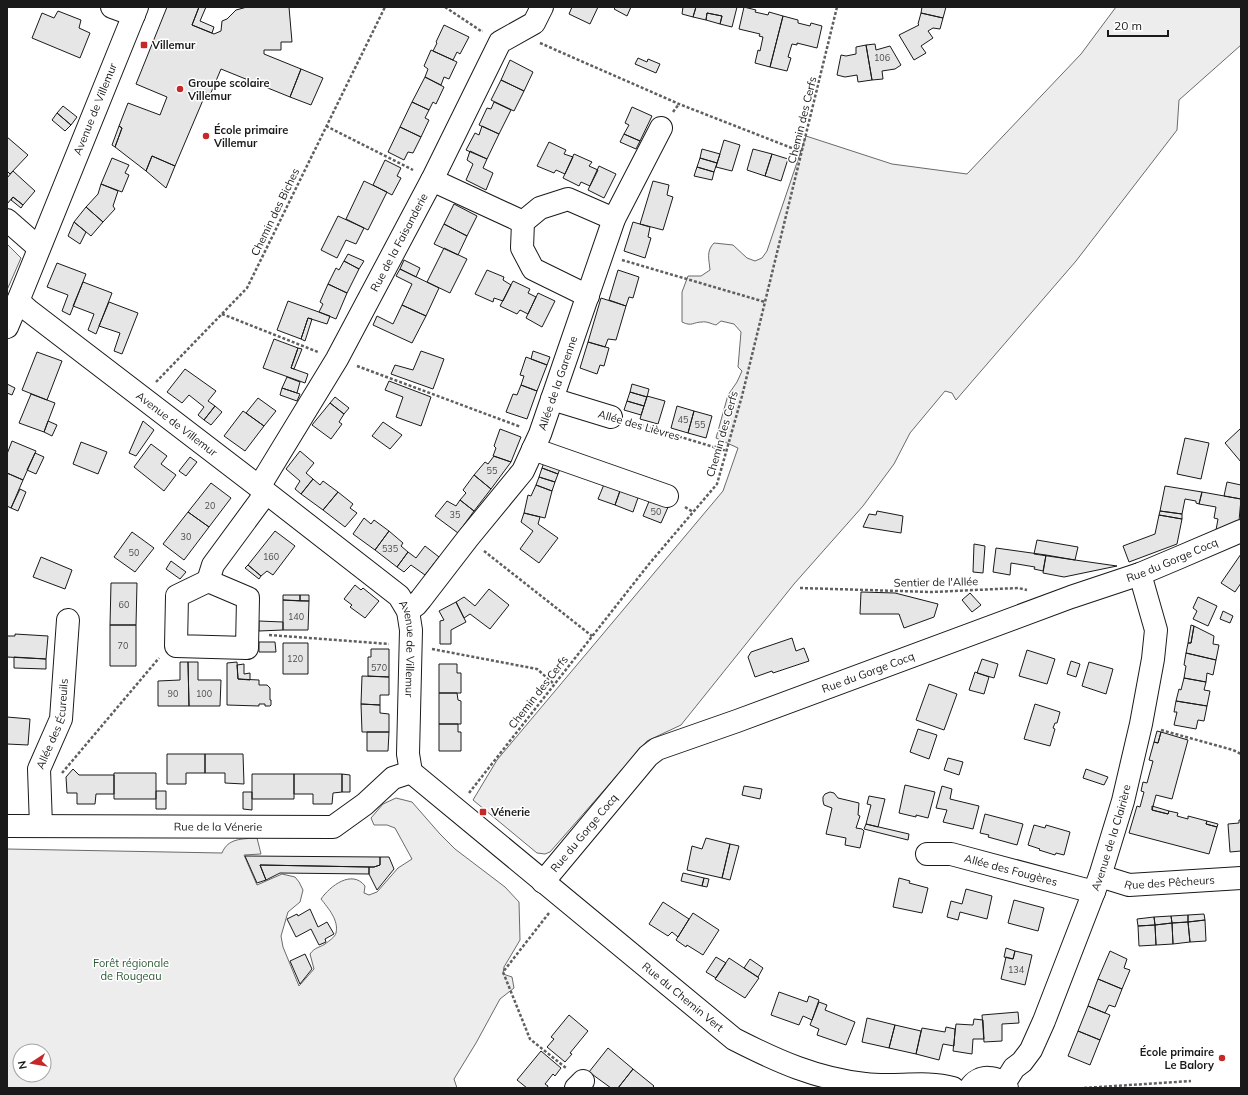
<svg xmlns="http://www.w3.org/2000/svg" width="1248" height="1095" font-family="Mulish,sans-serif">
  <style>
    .green { fill: #ededed; stroke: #6a6a6a; fill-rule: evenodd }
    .building { fill: #e6e6e6; stroke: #1a1a1a }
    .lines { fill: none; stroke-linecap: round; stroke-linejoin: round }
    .minor-casing { stroke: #1a1a1a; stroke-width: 24 }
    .path { stroke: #5f5f5f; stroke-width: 2.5; stroke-dasharray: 3 2; stroke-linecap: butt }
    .minor { stroke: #fff; stroke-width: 22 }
    .poi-dot { fill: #c62828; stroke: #fff; stroke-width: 1.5 }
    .labels { text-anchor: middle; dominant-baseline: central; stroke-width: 3; stroke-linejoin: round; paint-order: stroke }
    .number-label { font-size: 9px; fill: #4d4d4d }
    .poi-label { font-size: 11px; font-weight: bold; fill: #1a1a1a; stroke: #fff; text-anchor: start }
    .street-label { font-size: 11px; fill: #1a1a1a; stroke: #fff }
    .park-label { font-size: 11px; fill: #2b5a34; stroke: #fff }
  </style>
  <rect width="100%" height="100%" fill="#fff"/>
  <path class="green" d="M1116,7H1241V45L1179,100L1177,130L1076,261L956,400L952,393L945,391L910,433L894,464L863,506L794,584L681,725L647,741L550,852L545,854L537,853L473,800L497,760L723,491L738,448L716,438L728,395L737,382L742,371L738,367L741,332L734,324L721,321L716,325C712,324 706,321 702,322C693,322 692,327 682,322V292L688,276H701L710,270C709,259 706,251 714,243L733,245L747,258L755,261L762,258L767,251L806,136L892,164L967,174L1081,54Z
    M7,244L21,258L7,290Z
    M396,798L412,802L440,834L455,849L505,887L519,902L520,940L504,967L503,974L512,977L514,988L500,999L476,1043L454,1079L457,1088H7V849L222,853C228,838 242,839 257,838L261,854L244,855L257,885L282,874L295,877L299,882L303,890L300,902L288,912L281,936L283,947L299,986L314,969L310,954C315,947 319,948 325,944C329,941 335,937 336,933C339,920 328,908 321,899C330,886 352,869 365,886L364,893L369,895L377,892L398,868L412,859L395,828L387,825H374L371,818L383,804ZM20,1051H44V1075H20Z"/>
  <path class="building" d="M167,7H199L192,25L214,34L221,31L222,21L227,19L236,10L247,7H289L292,42H281V50H264V54L301,69L290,97L221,69L210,95L206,93L175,166L152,156L146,171L115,147L122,128L119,126L128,103L160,115L167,97L136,84Z
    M199,7H206L200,21L214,27L212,33L192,25Z
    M572,7H598L590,24L569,14Z
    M613,7H631L627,16L614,9L615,8Z
    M683,7H696L693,17L682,14Z
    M696,7H737L732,27L720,24L722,16L707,13L706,20L693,17Z
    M744,7L756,10L755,12L768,15L769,12L783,16L770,67L755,63L758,50L760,51L763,37L759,36L760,34L739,29Z
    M922,7H946L943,18L921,13Z
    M58,11L81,20L79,28L90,33L80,58L32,38L42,13L54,18Z
    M707,13L722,16L720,24L706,20Z
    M921,13L943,18L940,29L933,28L928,31L933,38L921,46L926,53L914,60L899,35L919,25L918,24Z
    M783,16L798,20V23L810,26L811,23L822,26L817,48L797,43V45L792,44L788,57L791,58L787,71L770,67Z
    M444,25L469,37L460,54L457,52L453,60L433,51L437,43L436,42Z
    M875,44L876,50L890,46L901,65L895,69L882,71L883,79L872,80L866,45Z
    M866,45L872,80L858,82L857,75L845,77L837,75L841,55L846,56L856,54V47Z
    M431,50L457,62L449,79L444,77L441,85L425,77L428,69L424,66Z
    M638,58L647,62L648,59L660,64L656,73L635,64Z
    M510,60L533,72L524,91L501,80Z
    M301,69L323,78L311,105L290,97Z
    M425,77L444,87L436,104L433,102L429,110L412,102Z
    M501,80L524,91L514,111L491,100Z
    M412,102L429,110L425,118L429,120L421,137L400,127Z
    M494,102L511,110L499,134L479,125L487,108L491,109Z
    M63,106L77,117L71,125L57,113Z
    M632,107L652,116L640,141L624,134L629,125L625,123Z
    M57,113L71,125L65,131L52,120Z
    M119,126L122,128L115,147L112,145Z
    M482,126L499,134L487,159L466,150L475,133L479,135Z
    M400,127L421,137L413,153L408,152L404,160L388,152Z
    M624,134L640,141L636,149L620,142Z
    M7,137L28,155L10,174L7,171Z
    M724,140L740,145L732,171L716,167Z
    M549,142L566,150L564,154L573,157L565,174L556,170L554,173L537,166Z
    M702,149L720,154L717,163L700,158Z
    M753,149L772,154L765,176L747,170Z
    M470,151L487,159L483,168L493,173L486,190L466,180L473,164L467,160Z
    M574,154L592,162L589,166L598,170L590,186L581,182L579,186L563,178Z
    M772,154L788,159L781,181L765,176Z
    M152,156L175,166L166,188L146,171Z
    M112,158L129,165L125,173L129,175L122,192L101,184Z
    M700,158L717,163L714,172L697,167Z
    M385,160L401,168L397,176L401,178L392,195L373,185Z
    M599,166L616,174L604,198L588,190Z
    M697,167L714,172L712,180L694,176Z
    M13,171L35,191L23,205L13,197L7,204V178Z
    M364,181L387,192L368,230L346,219Z
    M653,181L669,185L667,195L673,197L663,230L640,224Z
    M101,184L118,191L113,206L115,209L103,222L86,207L98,194Z
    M13,197L23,205L21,208L11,200Z
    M454,204L477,216L467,236L444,224Z
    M86,207L103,222L91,236L74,222Z
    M338,216L364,228L356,244L346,240L337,258L321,250Z
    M74,222L86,232L80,244L68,236Z
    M633,222L650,227L648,237L651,238L645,258L624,251Z
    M444,224L467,236L458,255L434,244Z
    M444,248L467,259L450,293L427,282Z
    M348,254L364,261L359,269L344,261Z
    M404,260L420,268L416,277L400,269Z
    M344,261L359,269L347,293L328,284L336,268L339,270Z
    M57,263L86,274L70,315L62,311L68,295L47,287Z
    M400,269L439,288L426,316L402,305L412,284L396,276Z
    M487,270L504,277L503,280L511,285L503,301L494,298L493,302L475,294Z
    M618,270L639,277L633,298L629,297L626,306L609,300Z
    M513,281L530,289L528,293L536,297L528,314L520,310L517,314L500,306Z
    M83,282L112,293L96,334L88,330L94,314L73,306Z
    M328,284L347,293L336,319L319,312L323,304L320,302Z
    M538,293L555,301L542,327L526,318Z
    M601,298L626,306L616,340L608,339L605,347L588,342Z
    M288,301L330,316L327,324L308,318L301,339L277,330Z
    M109,302L138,313L122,354L114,351L120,333L99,326Z
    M402,305L426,316L412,343L373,325L377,316L393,324Z
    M308,318L312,319L305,341L301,339Z
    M274,339L298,348L291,368L308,374L305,383L263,368Z
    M588,342L609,348L604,366L600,365L597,374L580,368Z
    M298,348L302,349L294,369L291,368Z
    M421,351L444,359L433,389L391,374L395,365L413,370Z
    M533,351L550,357L547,365L531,359Z
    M37,352L62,361L47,400L22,390Z
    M526,357L547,365L537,391L521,385L524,376L520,375Z
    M185,369L216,391L208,401L215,406L204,420L198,415L204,407L189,395L182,403L167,392Z
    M287,377L300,382L297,393L282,388Z
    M389,381L431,397L421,426L396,417L403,397L385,390Z
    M7,384L15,388L12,395L7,393Z
    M632,384L649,389L647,397L630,392Z
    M521,385L537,391L527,419L506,412L513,394L517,395Z
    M282,388L300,394L297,401L280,395Z
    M630,392L647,397L644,406L627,401Z
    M31,394L55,403L44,432L19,423Z
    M647,396L665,401L658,424L640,419Z
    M335,397L349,408L344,414L330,403Z
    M258,398L276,411L264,426L246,413Z
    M627,401L644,406L641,415L624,410Z
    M330,403L344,414L339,422L342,424L331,439L312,425Z
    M215,406L222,412L211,425L204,420Z
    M677,406L694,411L688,433L671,428Z
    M243,411L264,426L245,451L224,436Z
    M694,411L712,416L706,438L688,433Z
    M48,421L57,425L52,436L44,432Z
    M143,421L154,430L136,456L129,453Z
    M383,422L402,435L390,449L372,436Z
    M500,429L521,437L511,462L493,456L496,448L494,446Z
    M1240,429H1241V462L1225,443Z
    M1185,438L1209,443L1201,479L1177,474Z
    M12,441L36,451L23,480L7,473V454Z
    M81,442L107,452L98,474L73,464Z
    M151,444L167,456L161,464L176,475L164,491L134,467Z
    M300,451L314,463L306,473L313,479L301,494L295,489L300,481L286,469Z
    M35,453L44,457L36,474L27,470Z
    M494,456L511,462L491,489L474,475L485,462L488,464Z
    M190,457L197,462L186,476L179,471Z
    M545,460L561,466L558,474L542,468Z
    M542,468L558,474L555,482L539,477Z
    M7,473L23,480L11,508L7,506Z
    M474,475L491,489L474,511L460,500L466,493L463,490Z
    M539,477L555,482L552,491L536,485Z
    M313,479L320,485L323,481L338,492L323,510L301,494Z
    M605,482L621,488L615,505L598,499Z
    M1227,482L1241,485V499L1224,496Z
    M211,483L231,498L209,527L188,512Z
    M536,485L552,491L545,518L524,513L528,495L531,496Z
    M1165,486L1202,492L1199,504L1196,503V501L1185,499L1182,514L1160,511Z
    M621,488L639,495L633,512L615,505Z
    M20,489L26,492L18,511L11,508Z
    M338,492L353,504L350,508L357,513L345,527L323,510Z
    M1202,492L1241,499L1239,521L1216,530L1218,519L1214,518L1216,507L1199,504Z
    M650,499L669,505L661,523L643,516Z
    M460,500L474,511L458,533L435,516L447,501L456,506Z
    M877,511L903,516L901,533L863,527L869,514L876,515Z
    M1160,511L1182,514V519L1159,515Z
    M188,512L209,527L184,560L163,544Z
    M524,513L540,517L538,524L558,538L539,563L520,549L533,531L521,522Z
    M1159,515L1182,519L1177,544L1129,562L1123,546L1155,534Z
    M364,518L371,524L374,520L389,531L375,550L353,534Z
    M275,531L295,546L273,575L267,571L261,576L248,565Z
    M389,531L403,543L401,546L408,552L397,567L375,550Z
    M132,532L154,548L135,572L114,557Z
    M1037,540L1078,547L1075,560L1034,554Z
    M974,544L985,546L983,573L973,572Z
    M425,546L439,557L425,575L411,565L404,572L397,567L408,552L416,558Z
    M996,548L1046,555L1043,571L1034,569L1035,567L1011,563L1010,575L993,572Z
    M1241,554V583L1235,592L1221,583Z
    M1046,555L1075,560L1117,566L1064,577L1043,573Z
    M41,557L72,570L65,589L33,577Z
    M171,561L186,572L180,579L166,569Z
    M248,565L261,576L259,579L245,568Z
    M111,583H137L136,625H110Z
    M355,585L361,590L363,588L379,601L365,618L350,607L352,605L344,599Z
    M489,589L509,605L490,629L470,614L464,618L456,602L464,597L475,606Z
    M861,592L895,593L938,604L934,617L904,628L899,614H860Z
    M970,593L981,605L972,612L962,600Z
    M283,595H300V601L283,600Z
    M300,595H309V601H300Z
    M1198,597L1217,606L1208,626L1193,619L1197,611L1193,608Z
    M283,600L309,601L308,630H283Z
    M456,602L466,622L451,630V644H440V621L444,620L439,611Z
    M1223,611L1233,616L1230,623L1220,619Z
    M259,621L283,622V630L259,631Z
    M110,625H136V666H110Z
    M1191,625L1194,626L1191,643H1188Z
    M1194,626L1214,636L1213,644L1219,645L1216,660L1186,653L1188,643H1191Z
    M15,634L48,636L46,659L7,657V636H15Z
    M792,638L796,651L804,648L809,661L773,673L772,671L755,677L748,657L751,652Z
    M259,642H275L276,652H259Z
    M283,643H308V674H283Z
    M371,649H389V677L368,676V657H371Z
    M1027,650L1055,659L1047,684L1019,676Z
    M1186,653L1216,660L1213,675L1207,673L1206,682L1184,678L1186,666L1184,665Z
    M14,657L46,659V669L14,668Z
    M982,659L998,664L994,678L977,673Z
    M1071,661L1080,664L1076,677L1067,674Z
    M180,662H188L189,706H158V681L180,680Z
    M188,662H198V680H221L220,706H189Z
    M237,662L238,679L259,680V685H267L270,688V700H271V705L270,706H265V704H259V706L227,705V663Z
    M1089,662L1113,669L1106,694L1082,686Z
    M244,664V674L250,673V680L238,679L237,665Z
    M439,664H457V673H461V693H439Z
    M975,672L989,677L984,694L969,690Z
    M362,676L389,677V695H380V705L361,704Z
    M1184,678L1206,682L1204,690L1210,691L1207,706L1176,701L1179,689L1181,690Z
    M929,684L957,694L944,730L916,720Z
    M439,693H457L458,700L461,701V724H439Z
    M1176,701L1207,706L1204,721L1198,720L1196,729L1174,725L1177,712H1174Z
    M361,704L380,705V713L389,714V732H362Z
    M1035,704L1060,712L1057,723H1055L1053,728L1055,729L1050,746L1024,739Z
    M7,717L30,719L28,745L7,744Z
    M439,724H458V732H461V751H439Z
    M918,729L937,735L929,759L910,752Z
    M1157,731L1161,732L1158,743L1154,742Z
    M367,732H389L388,751H367Z
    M1161,732L1188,740L1172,799L1156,795L1152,810L1168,814L1169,811L1178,813L1177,816L1188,819V816L1207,821L1206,824L1217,827L1209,854L1129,833L1137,806L1140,807L1144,792L1141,791L1143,782L1147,783L1153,761L1149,760L1154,742L1158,743Z
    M167,754H205V773H186V784H167Z
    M205,754H243L244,784L225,783V773H205Z
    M948,758L963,762L959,775L944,770Z
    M73,769L79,775H114V794H96L95,804H77V793H67L66,777Z
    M1086,769L1108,777L1104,785L1083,778Z
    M114,773H156V799H114Z
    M252,774H294V799H252Z
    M294,774H342V792L333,793L332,804H313V794H294Z
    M342,774L350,775V792H342Z
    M905,785L935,792L928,818L916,815V817L899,813Z
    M744,786L762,789L760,799L742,795Z
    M942,786L952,789L950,799L979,806L973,829L943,822L947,810L936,808Z
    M156,791H166V809H156Z
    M243,792H252V810L243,809Z
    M830,792L834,793L838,798L859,803L858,815L860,816L856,828L862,829L864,831L860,848L845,845L846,838L826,834L832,808L824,805L823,801V797L825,794Z
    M869,796L885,799L878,827L866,824L871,805L867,804Z
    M1152,806L1169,811L1168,814L1152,810Z
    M985,814L1023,824L1017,845L988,837L989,835L980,833Z
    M1239,820H1241V851L1230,852L1228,824L1239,823Z
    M1207,821L1218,824L1217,827L1206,824Z
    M866,824L909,834L908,840L864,829Z
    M1034,825L1045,828L1046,825L1070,832L1064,855L1056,853L1055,855L1039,850L1040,849L1028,845Z
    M706,838L730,844L722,878L687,870L692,846L702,849Z
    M730,844L739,846L730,880L722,878Z
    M245,856L380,857V865L374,867H369L260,865L266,880L257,883Z
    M380,857H389L394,869L377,890L369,874V867H374L380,865Z
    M260,865L369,867V874L280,873L266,880Z
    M683,873L704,878L702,886L681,881Z
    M704,878L709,879L707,887L702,886Z
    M899,878L910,881L909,883L928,888L922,913L893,907Z
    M966,889L992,896L987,919L960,912L958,920L947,917L951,901L962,904Z
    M1014,900L1044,908L1038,931L1008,923Z
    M663,902L689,919L678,937L672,932L668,936L649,924Z
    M310,909L318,927L327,922L334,934L325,939L326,942L319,945L311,929L296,937L287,919L297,914L298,916Z
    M693,913L719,930L703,955L687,945L686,947L676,940Z
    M1204,914L1205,920L1188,922V915Z
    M1188,915V922L1172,923L1171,916Z
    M1171,916L1172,923L1155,925L1154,917Z
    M1154,917L1155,925L1138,926L1137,919Z
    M1205,920L1206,941L1190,942L1188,922Z
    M1188,922L1190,942L1173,944L1172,923Z
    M1172,923L1173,944L1156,945L1155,925Z
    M1155,925L1156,945L1139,946L1138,926Z
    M1006,948L1015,951L1013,959L1004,957Z
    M1015,951L1032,955L1025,985L1001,979L1006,957L1013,959Z
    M1110,951L1127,959L1124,968L1130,970L1122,989L1098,979Z
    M305,954L312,969L300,984L290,961Z
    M716,957L726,963L716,978L706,972Z
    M729,958L759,978L745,998L715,979Z
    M750,959L763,968L758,977L744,968Z
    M1098,979L1122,989L1115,1007L1109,1005L1105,1013L1088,1006Z
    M779,992L807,1002L809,996L819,1000L812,1020L803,1016L799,1025L771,1015Z
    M819,1002L827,1005L825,1010L855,1022L846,1045L817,1035L819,1029L810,1025Z
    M1088,1006L1110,1015L1100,1040L1078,1031Z
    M1018,1012L1019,1023L1002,1024V1041L984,1042L982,1015Z
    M569,1015L588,1031L570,1053L572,1054L565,1062L547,1047L554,1039L551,1037Z
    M867,1018L895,1025L889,1048L862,1042Z
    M974,1019L983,1020L984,1039H973L972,1054L953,1051L956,1024L973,1025Z
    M895,1025L921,1031L916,1054L889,1048Z
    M946,1027L955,1029L954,1046L943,1044L939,1060L916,1054L922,1028L945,1032Z
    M1078,1031L1100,1040L1090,1065L1068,1056Z
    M608,1048L633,1069L618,1088H611L589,1072Z
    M541,1051L561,1068L555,1076L553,1074L545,1084L548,1086L547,1088H527L517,1080Z
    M633,1069L654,1086L652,1088H618Z"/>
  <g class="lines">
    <g class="minor-casing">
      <g id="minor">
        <path d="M112,7L134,15"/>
        <path id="s1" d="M137,7L18,301L28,310L259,487L399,596L408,611L411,630L408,754L411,772L734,1039C777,1061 817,1079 865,1084C895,1088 924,1080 953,1088"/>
        <path d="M432,180L523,222"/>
        <path d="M7,220L39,248"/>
        <path d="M588,296L533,269L522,248L523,222L540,208L568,199L614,219"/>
        <path d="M7,327L18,301"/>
        <path d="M552,399L611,417"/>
        <path d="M533,449L667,496"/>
        <path id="s2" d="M259,487L337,359L432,180L500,42L534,23L542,7"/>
        <path d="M208,581L248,598L247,648L176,646L177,596Z"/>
        <path d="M208,581L213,565L266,493"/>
        <path id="s3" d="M408,611L416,605L421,599L468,538L523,471L540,434L614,219L661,128"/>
        <path id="s4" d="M7,826L333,827L365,804L393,778L411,772"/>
        <path id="s5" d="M41,826L39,769L61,719L68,620"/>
        <path id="s6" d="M927,854H951L1094,892"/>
        <path id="s7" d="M1100,876L1129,885L1241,878"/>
        <path id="s8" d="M543,882L648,756L657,749L737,721L1071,597L1140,574L1178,558L1241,531"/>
        <path id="s9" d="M1004,1084L1014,1068L1022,1062L1031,1050L1044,1021L1100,876L1123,801L1141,724L1153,659L1156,630L1140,574"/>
        <path d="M576,1088L583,1081"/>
        <path d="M970,1088C979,1074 998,1075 1007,1088"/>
      </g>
    </g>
    <path class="path" d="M445,7L481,31H483
      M540,43L679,104L802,152
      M673,112L679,104
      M326,126L413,170
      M622,260L765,302
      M222,314L318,352
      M357,366L521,427
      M156,382L247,288L385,7
      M631,422L727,451
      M685,507L693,512
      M484,551L592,636
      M800,588L932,592L1018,588L1027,590
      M269,635L389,644
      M432,649L537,669L554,684
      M1161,730L1233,750L1241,754
      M62,773L159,658
      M469,793L649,564L717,484L742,396L837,7
      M549,913L503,972L530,1039L566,1068
      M1084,1088L1191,1081"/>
    <use href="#minor" class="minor"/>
  </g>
  <g class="poi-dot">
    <rect x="140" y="41" width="8" height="8" rx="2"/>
    <circle cx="180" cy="89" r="4"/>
    <circle cx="206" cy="136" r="4"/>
    <rect x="479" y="808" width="8" height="8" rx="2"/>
    <circle cx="1222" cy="1058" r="4"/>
  </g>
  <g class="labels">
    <g class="number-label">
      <text x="882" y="57">106</text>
      <text x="683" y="419">45</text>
      <text x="700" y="424">55</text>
      <text x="492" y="470">55</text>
      <text x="210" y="505">20</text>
      <text x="656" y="511">50</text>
      <text x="455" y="514">35</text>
      <text x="186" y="536">30</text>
      <text x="390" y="548">535</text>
      <text x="134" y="552">50</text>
      <text x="271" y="556">160</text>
      <text x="124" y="604">60</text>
      <text x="296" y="616">140</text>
      <text x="123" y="645">70</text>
      <text x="295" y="658">120</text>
      <text x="379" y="667">570</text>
      <text x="173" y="693">90</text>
      <text x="204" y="693">100</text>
      <text x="1016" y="969">134</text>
    </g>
    <g class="poi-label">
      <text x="152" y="45">Villemur</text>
      <text x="188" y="83">Groupe scolaire<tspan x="188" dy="13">Villemur</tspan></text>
      <text x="214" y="130">École primaire<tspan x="214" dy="13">Villemur</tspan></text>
      <text x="491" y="812">Vénerie</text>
      <text x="1214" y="1052" text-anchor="end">École primaire<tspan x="1214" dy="13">Le Balory</tspan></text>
    </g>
    <g class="street-label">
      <text transform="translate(95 109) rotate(-68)">Avenue de Villemur</text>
      <text transform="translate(802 120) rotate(-76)">Chemin des Cerfs</text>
      <text transform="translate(275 212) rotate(-64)">Chemin des Biches</text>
      <text stroke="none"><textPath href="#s2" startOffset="282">Rue de la Faisanderie</textPath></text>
      <text stroke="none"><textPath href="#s3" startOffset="276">Allée de la Garenne</textPath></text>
      <text stroke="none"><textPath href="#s1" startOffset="518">Avenue de Villemur</textPath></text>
      <text transform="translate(639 425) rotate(16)">Allée des Lièvres</text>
      <text transform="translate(722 434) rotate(-74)">Chemin des Cerfs</text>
      <text stroke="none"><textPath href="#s8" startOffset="724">Rue du Gorge Cocq</textPath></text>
      <text transform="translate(936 582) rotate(-1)">Sentier de l'Allée</text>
      <text stroke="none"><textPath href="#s1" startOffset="854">Avenue de Villemur</textPath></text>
      <text stroke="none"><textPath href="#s8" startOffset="400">Rue du Gorge Cocq</textPath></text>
      <text transform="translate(538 692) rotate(-52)">Chemin des Cerfs</text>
      <text stroke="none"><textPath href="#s5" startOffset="105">Allée des Écureuils</textPath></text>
      <text stroke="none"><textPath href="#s4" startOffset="211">Rue de la Vénerie</textPath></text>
      <text stroke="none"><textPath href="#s8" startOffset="64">Rue du Gorge Cocq</textPath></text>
      <text stroke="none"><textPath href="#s9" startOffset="271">Avenue de la Clairière</textPath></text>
      <text stroke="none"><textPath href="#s6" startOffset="86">Allée des Fougères</textPath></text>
      <text stroke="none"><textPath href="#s7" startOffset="71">Rue des Pêcheurs</textPath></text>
      <text stroke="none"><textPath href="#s1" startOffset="1331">Rue du Chemin Vert</textPath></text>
    </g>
    <g class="park-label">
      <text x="131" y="963">Forêt régionale<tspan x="131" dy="13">de Rougeau</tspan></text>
    </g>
  </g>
  <rect width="1248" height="1095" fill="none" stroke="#1a1a1a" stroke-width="16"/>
  <g transform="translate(32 1063) rotate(258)"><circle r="19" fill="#ffffff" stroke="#a3a3a3"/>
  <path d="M0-3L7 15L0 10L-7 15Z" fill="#c62828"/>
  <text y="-6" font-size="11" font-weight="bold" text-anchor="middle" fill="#1a1a1a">N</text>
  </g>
  <path d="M1108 30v6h60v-6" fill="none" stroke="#1a1a1a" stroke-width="2"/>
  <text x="1114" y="30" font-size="12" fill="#1a1a1a" stroke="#ffffff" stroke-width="3" paint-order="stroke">20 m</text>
</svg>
